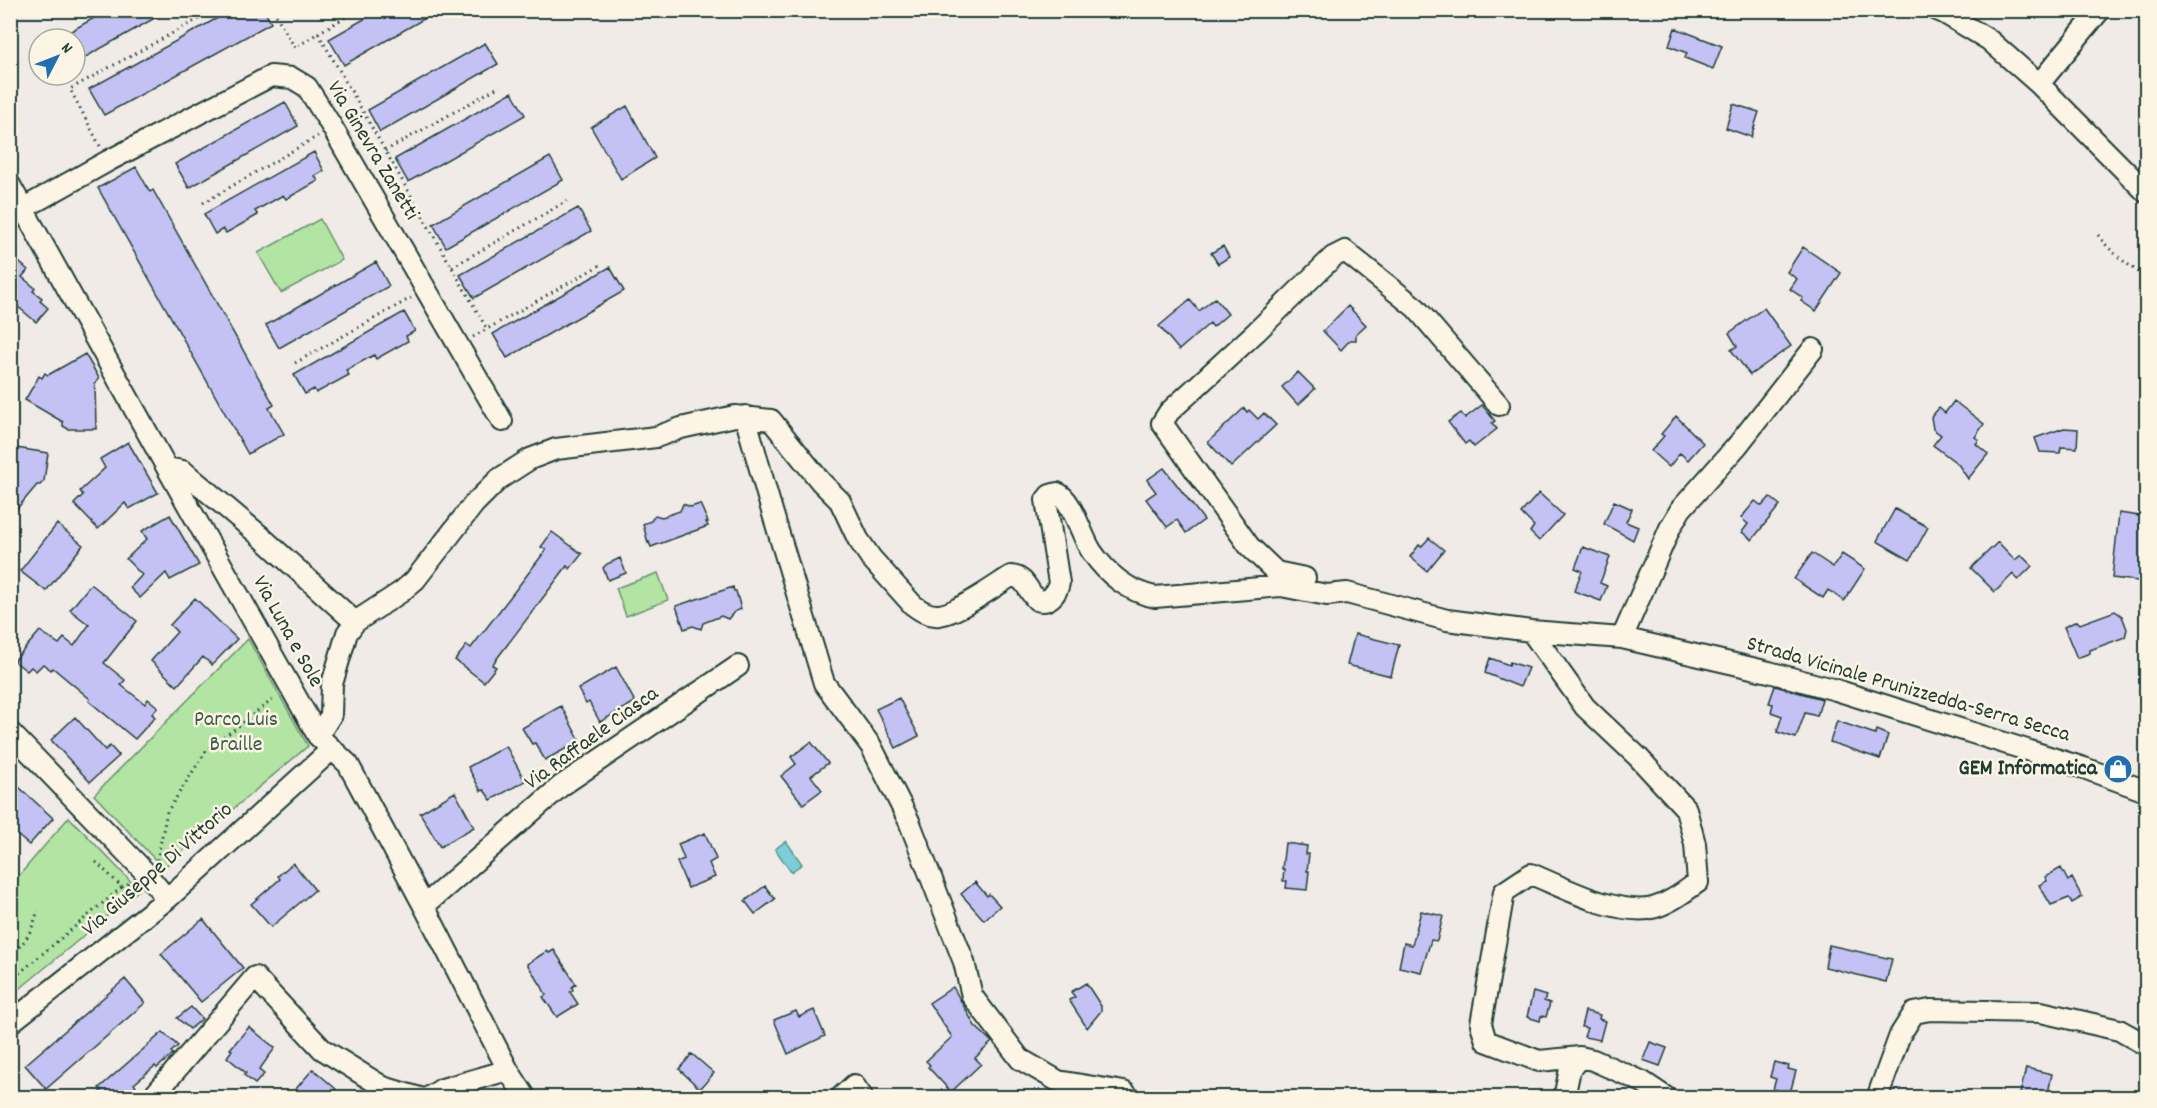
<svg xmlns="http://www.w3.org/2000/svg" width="2157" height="1108" font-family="Dekko,sans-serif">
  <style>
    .green { fill: #b2e4a4; stroke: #68906c; stroke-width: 1.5 }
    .water { fill: #7dced6; stroke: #579495; stroke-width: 1.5 }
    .building { fill: #c4c2f4; stroke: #1f3d34; stroke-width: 1.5 }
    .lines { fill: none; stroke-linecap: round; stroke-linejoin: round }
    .street-casing { stroke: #1f3d34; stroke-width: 24 }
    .path { stroke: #1f3d34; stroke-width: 3; stroke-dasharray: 1.5 4.5; stroke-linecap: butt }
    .street { stroke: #fcf5e5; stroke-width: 20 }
    .labels { text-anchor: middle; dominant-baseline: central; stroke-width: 5; stroke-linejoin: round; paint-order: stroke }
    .street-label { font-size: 22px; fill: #1f3d34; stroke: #fcf5e5 }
    .park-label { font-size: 22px; fill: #3c5e4a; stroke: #fcf5e5 }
    .poi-label { font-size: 22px; font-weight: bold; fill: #1f3d34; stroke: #fcf5e5; text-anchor: end }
  </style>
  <rect width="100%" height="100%" fill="#f1ebe8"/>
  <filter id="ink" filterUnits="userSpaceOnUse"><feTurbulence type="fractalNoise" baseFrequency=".0167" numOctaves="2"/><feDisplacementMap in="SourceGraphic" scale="12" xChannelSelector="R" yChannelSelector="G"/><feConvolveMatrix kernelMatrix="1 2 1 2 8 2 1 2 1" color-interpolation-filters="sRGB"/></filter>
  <g filter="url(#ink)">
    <path class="green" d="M320,219L342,260L281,293L258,253Z
      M658,573L668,600L626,616L616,588Z
      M248,639L308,746L163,868L94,795Z
      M69,817L139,890L11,996V885Z"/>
    <path class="water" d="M786,841L802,864L791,872L775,849Z"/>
    <path class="building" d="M108,10H169L75,63V39H57Z
      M232,10H264L271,23L104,115L89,89Z
      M380,10H439L344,65L329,39Z
      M1675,28L1722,46L1713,69L1685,58L1687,53L1669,46Z
      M485,43L498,64L380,132L368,110Z
      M512,92L525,115L408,182L395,159Z
      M285,102L298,126L189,188L175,164Z
      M1733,104L1759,112L1751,137L1726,128Z
      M627,106L655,158L621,179L591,127Z
      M314,152L324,171L315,176L318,181L286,199L283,195L255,211L258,215L226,233L223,229L215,234L204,214Z
      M550,157L563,180L446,247L433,224Z
      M136,167L150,192L153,190L274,405L269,408L284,434L248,454L98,188Z
      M578,208L591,231L474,298L460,275Z
      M1223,246L1229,257L1218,264L1211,253Z
      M1803,247L1841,273L1816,311L1801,301L1803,298L1790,289L1797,279L1787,272Z
      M10,254L28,270L22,277L35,288L33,291L42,298L40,301L48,308L36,322L10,300Z
      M376,262L389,286L279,348L266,325Z
      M610,267L624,291L507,358L493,334Z
      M1215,298L1228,314L1213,327L1210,323L1179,350L1159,326L1190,300L1199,311Z
      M1348,306L1366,325L1356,334V340H1350L1341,350L1323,331Z
      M1764,308L1791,346L1750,375L1731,350L1737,346L1729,333Z
      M404,312L415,331L406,336L408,341L376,359L374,355L346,370L349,375L316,393L314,389L305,394L294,375Z
      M85,354L99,378L95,384L96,429H68L63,426V422L25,400L39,376L42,378L45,373L48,375Z
      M1298,372L1315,389L1298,405L1282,387Z
      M1954,401L1984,424L1975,437L1979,440L1976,444L1988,454L1968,479L1958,464L1933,445L1941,435L1933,429L1931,417L1939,408L1945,413Z
      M1482,405L1495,421L1492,423L1497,429L1474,447L1469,441L1465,444L1448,422L1461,413L1465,418Z
      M1244,408L1247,412L1249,410L1258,419L1264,413L1276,425L1231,467L1208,442Z
      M1676,416L1703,443L1688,460L1680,453L1669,467L1651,451L1664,436L1661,434Z
      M2064,428L2078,429L2077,448L2061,447L2060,453L2040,452L2035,438Z
      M128,442L158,493L129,509L125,503L98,529L74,504L83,495L80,491L105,468L100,459Z
      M10,447L48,453L44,481L40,485H37L10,517Z
      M1164,468L1204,520L1186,533L1177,520L1167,527L1146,499L1156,492L1147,480Z
      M1539,493L1563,515L1539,541L1530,532L1534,526L1521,513Z
      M1770,497L1780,505L1752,540L1742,532L1748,524L1741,518L1755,501L1762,506Z
      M1614,501L1632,509L1626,522L1638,527L1633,540L1604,524Z
      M683,504L691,507L700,504L708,522H706L708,526L651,547L649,542L648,543L643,524L651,521L655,515L662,517L680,511Z
      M1895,509L1928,527L1910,560L1877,541Z
      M2119,513L2146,517V582L2112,578Z
      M170,515L199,565L170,580L166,573L140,598L130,588L142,575L126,559L147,539L142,531Z
      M57,524L83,545L46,591L20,571Z
      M552,532L582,554L570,569L567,566L492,665L496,667L484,682L455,660L467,645L471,648L514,592L546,550L541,547Z
      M1429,538L1444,550L1427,571L1410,557L1419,545L1421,547Z
      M1998,542L2015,560L2021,555L2032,566L2018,580L2013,574L1995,592L1971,568Z
      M1583,547L1610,557L1600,583L1607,586L1601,601L1574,591L1582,571L1575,568Z
      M1812,553L1833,567L1842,554L1865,569L1844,601L1828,590L1823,598L1794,579Z
      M620,558L626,573L608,580L603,568L607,564Z
      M91,584L137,621L104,663L125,680L121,685L145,704L148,699L158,707L152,714L155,717L135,739L89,701L90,699L53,668L51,670L43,664L36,671L31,667L27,671L14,661L40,631L59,644L64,638L74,646L89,625L70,610Z
      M733,587L734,591H736L741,609L734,612L728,619L721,616L703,623L701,629L693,626L684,629L676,606Z
      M195,598L237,639L212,665L203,657L177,686L151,661L177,632L170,625Z
      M2115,611L2122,616L2127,629L2125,637L2090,650V653L2077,658L2064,627L2077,621L2080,624Z
      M1355,634L1399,645L1391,676L1347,665Z
      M1490,658L1509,665L1510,662L1528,668L1520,687L1485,673Z
      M616,667L635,702L600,722L589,702L586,704L578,689Z
      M1775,686L1822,699L1817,716L1805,713L1796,738L1777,732L1782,716L1771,712L1773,704L1769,703Z
      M899,698L919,736L896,748L876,709Z
      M561,706L580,741L545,760L535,743L532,744L522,728Z
      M75,717L105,750L110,746L119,756L90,782L51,740Z
      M1837,721L1875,734L1876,730L1888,735L1880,759L1830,742Z
      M811,742L828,763L811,776L822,790L803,804L781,776L796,764L791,757Z
      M506,746L525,781L491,800L484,790L481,791L468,767Z
      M10,779L53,818L29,845L10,829Z
      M455,792L474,827L440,847L420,813Z
      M705,833L716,859L709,863L715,877L688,888L677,862L684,859L678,844Z
      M1285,843L1307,846L1306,854H1309L1307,871H1309L1307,890L1286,888L1287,881H1283L1284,869H1282Z
      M293,863L315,890L271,927L251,904L280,879L278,876Z
      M2061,868L2068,881L2072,878L2082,897L2072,903L2069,898L2051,905L2039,885L2047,881L2045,877Z
      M975,882L987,896L989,894L1000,906L984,920L961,894Z
      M765,886L775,899L755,914L745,901Z
      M1421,911L1443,916L1437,941L1431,940L1421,972L1399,967L1404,943L1412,945Z
      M203,919L243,968L201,1002L161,954Z
      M1829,945L1892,959L1886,982L1825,967Z
      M554,950L576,984L572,987L573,990L570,992L578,1004L557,1017L543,997L546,995L541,985L527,964L547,951L549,953Z
      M125,979L145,1003L46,1089L25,1065Z
      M1086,983L1101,1006V1011L1087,1028L1069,1000L1075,997L1071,992Z
      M953,987L975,1026L992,1042L975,1058L981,1064L951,1092L928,1067L930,1065L926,1061L952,1037L929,1003Z
      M1533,992L1546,996L1544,1001L1550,1003L1546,1017L1541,1016L1540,1021L1527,1017Z
      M191,1007L202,1019L190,1029L177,1018Z
      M814,1010L825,1036L788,1054L774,1020L796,1011L799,1017Z
      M1585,1011L1600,1015L1599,1019L1605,1021L1600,1040L1584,1037L1587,1028L1581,1027Z
      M249,1027L275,1048L259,1070L264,1074L255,1084L244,1075L246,1073L227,1057L232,1050L230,1049Z
      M163,1032L178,1046L171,1052L173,1054L157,1068L155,1066L134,1084L136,1086L123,1098H94L102,1090L99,1088Z
      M1650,1042L1667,1048L1660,1066L1643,1060Z
      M692,1054L714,1073L700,1089L679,1069Z
      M1774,1062L1789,1066L1788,1069L1796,1071L1790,1093L1773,1089L1776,1079L1770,1077Z
      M2026,1068L2052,1074L2047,1098H2019Z
      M313,1069L336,1089L329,1098H288Z"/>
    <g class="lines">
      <g class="street-casing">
        <path id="street" d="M1937,10L1944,13L1989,40L2039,84L2146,192
          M2039,84L2100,10
          M10,185L167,468L318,736L348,764L424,906L508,1070L526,1098
          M24,208L108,161L271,76L292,78L307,87L332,127L502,421
          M745,416L769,501L824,683L871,746L909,821L964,962L972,996L1020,1059L1058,1081L1124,1092L1130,1098
          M167,468L183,471L258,534L355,622
          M1305,578L1276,572L1249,546L1162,423L1169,412L1256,332L1333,257L1345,251L1416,308L1499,405
          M1531,631L1585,707L1638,757L1686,809L1695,844L1698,882C1683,893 1666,906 1648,909C1611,913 1565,888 1531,874L1504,892L1481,1024L1486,1041L1539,1061L1580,1057L1593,1060L1643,1082L1667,1098
          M1622,638L1670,528L1681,509L1737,446L1813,349
          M10,732L145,872L167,899
          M318,736L331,715L332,684L347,633L355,622L401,592L415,580L474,504L499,479L530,459L556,449L656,437L681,428L735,416L771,420L821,482L840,501L858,539L871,558L913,605C921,611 929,616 939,615C956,614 995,586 1011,576C1026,577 1027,591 1037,600C1048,604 1057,594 1059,583L1046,500L1050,495L1057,493C1072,498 1082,538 1092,552C1107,574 1129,592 1155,597L1281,586L1327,595L1347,593L1447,620L1531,631L1622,638L1769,672L1836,690L2084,768L2146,791
          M424,906L561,786L738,666
          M10,1023L167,899L332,749
          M152,1098L255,977L322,1049L383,1087L420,1098
          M428,1098L442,1089L508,1070
          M840,1098L854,1085L863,1098
          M1564,1098L1570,1069L1580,1057
          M1877,1098L1900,1035L1914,1013L1930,1010L2041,1012L2119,1030L2146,1045"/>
      </g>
      <path class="path" d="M273,10L295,48L318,33L487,329
        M318,33L358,10
        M100,146L70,89L215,10
        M385,151L500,86
        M203,203L318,136
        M2098,235C2111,253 2129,266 2146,277
        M452,267L567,201
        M473,337L602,264
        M295,363L411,298
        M157,860L167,812L206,751L276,697
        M96,862L122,887L130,883
        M10,955C27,942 32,930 38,910
        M10,981L122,887"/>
      <use href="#street" class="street"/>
    </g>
  </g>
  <defs>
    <g id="shop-disc" transform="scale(1.5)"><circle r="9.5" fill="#1f6fb2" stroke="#fcf5e5"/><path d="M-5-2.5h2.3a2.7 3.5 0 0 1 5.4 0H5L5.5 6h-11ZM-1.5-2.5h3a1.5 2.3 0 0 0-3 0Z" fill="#fff"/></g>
  </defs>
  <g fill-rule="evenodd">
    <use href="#shop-disc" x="2118" y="769"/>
  </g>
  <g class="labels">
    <g class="street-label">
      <text transform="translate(372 151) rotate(59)">Via Ginevra Zanetti</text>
      <text transform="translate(287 632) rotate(61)">Via Luna e Sole</text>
      <text transform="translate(1908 690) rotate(16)">Strada Vicinale Prunizzedda-Serra Secca</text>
      <text transform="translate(592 739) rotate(-36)">Via Raffaele Ciasca</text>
      <text transform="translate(158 870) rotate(-41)">Via Giuseppe Di Vittorio</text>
    </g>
    <g class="park-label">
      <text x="236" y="720">Parco Luis<tspan x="236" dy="25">Braille</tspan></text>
    </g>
    <g class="poi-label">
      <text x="2097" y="769">GEM Informatica</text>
    </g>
  </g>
  <rect width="2157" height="1108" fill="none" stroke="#fcf5e5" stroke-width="36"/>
  <rect x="18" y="18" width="2121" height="1072" fill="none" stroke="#1f3d34" stroke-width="2" filter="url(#ink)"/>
  <g transform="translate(57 57) rotate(48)"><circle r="28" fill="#fcf5e5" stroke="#a4ab9e" stroke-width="1.5"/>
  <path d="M0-4.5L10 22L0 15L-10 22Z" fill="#1f6fb2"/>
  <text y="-9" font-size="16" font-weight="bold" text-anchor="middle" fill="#1f3d34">N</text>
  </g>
</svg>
